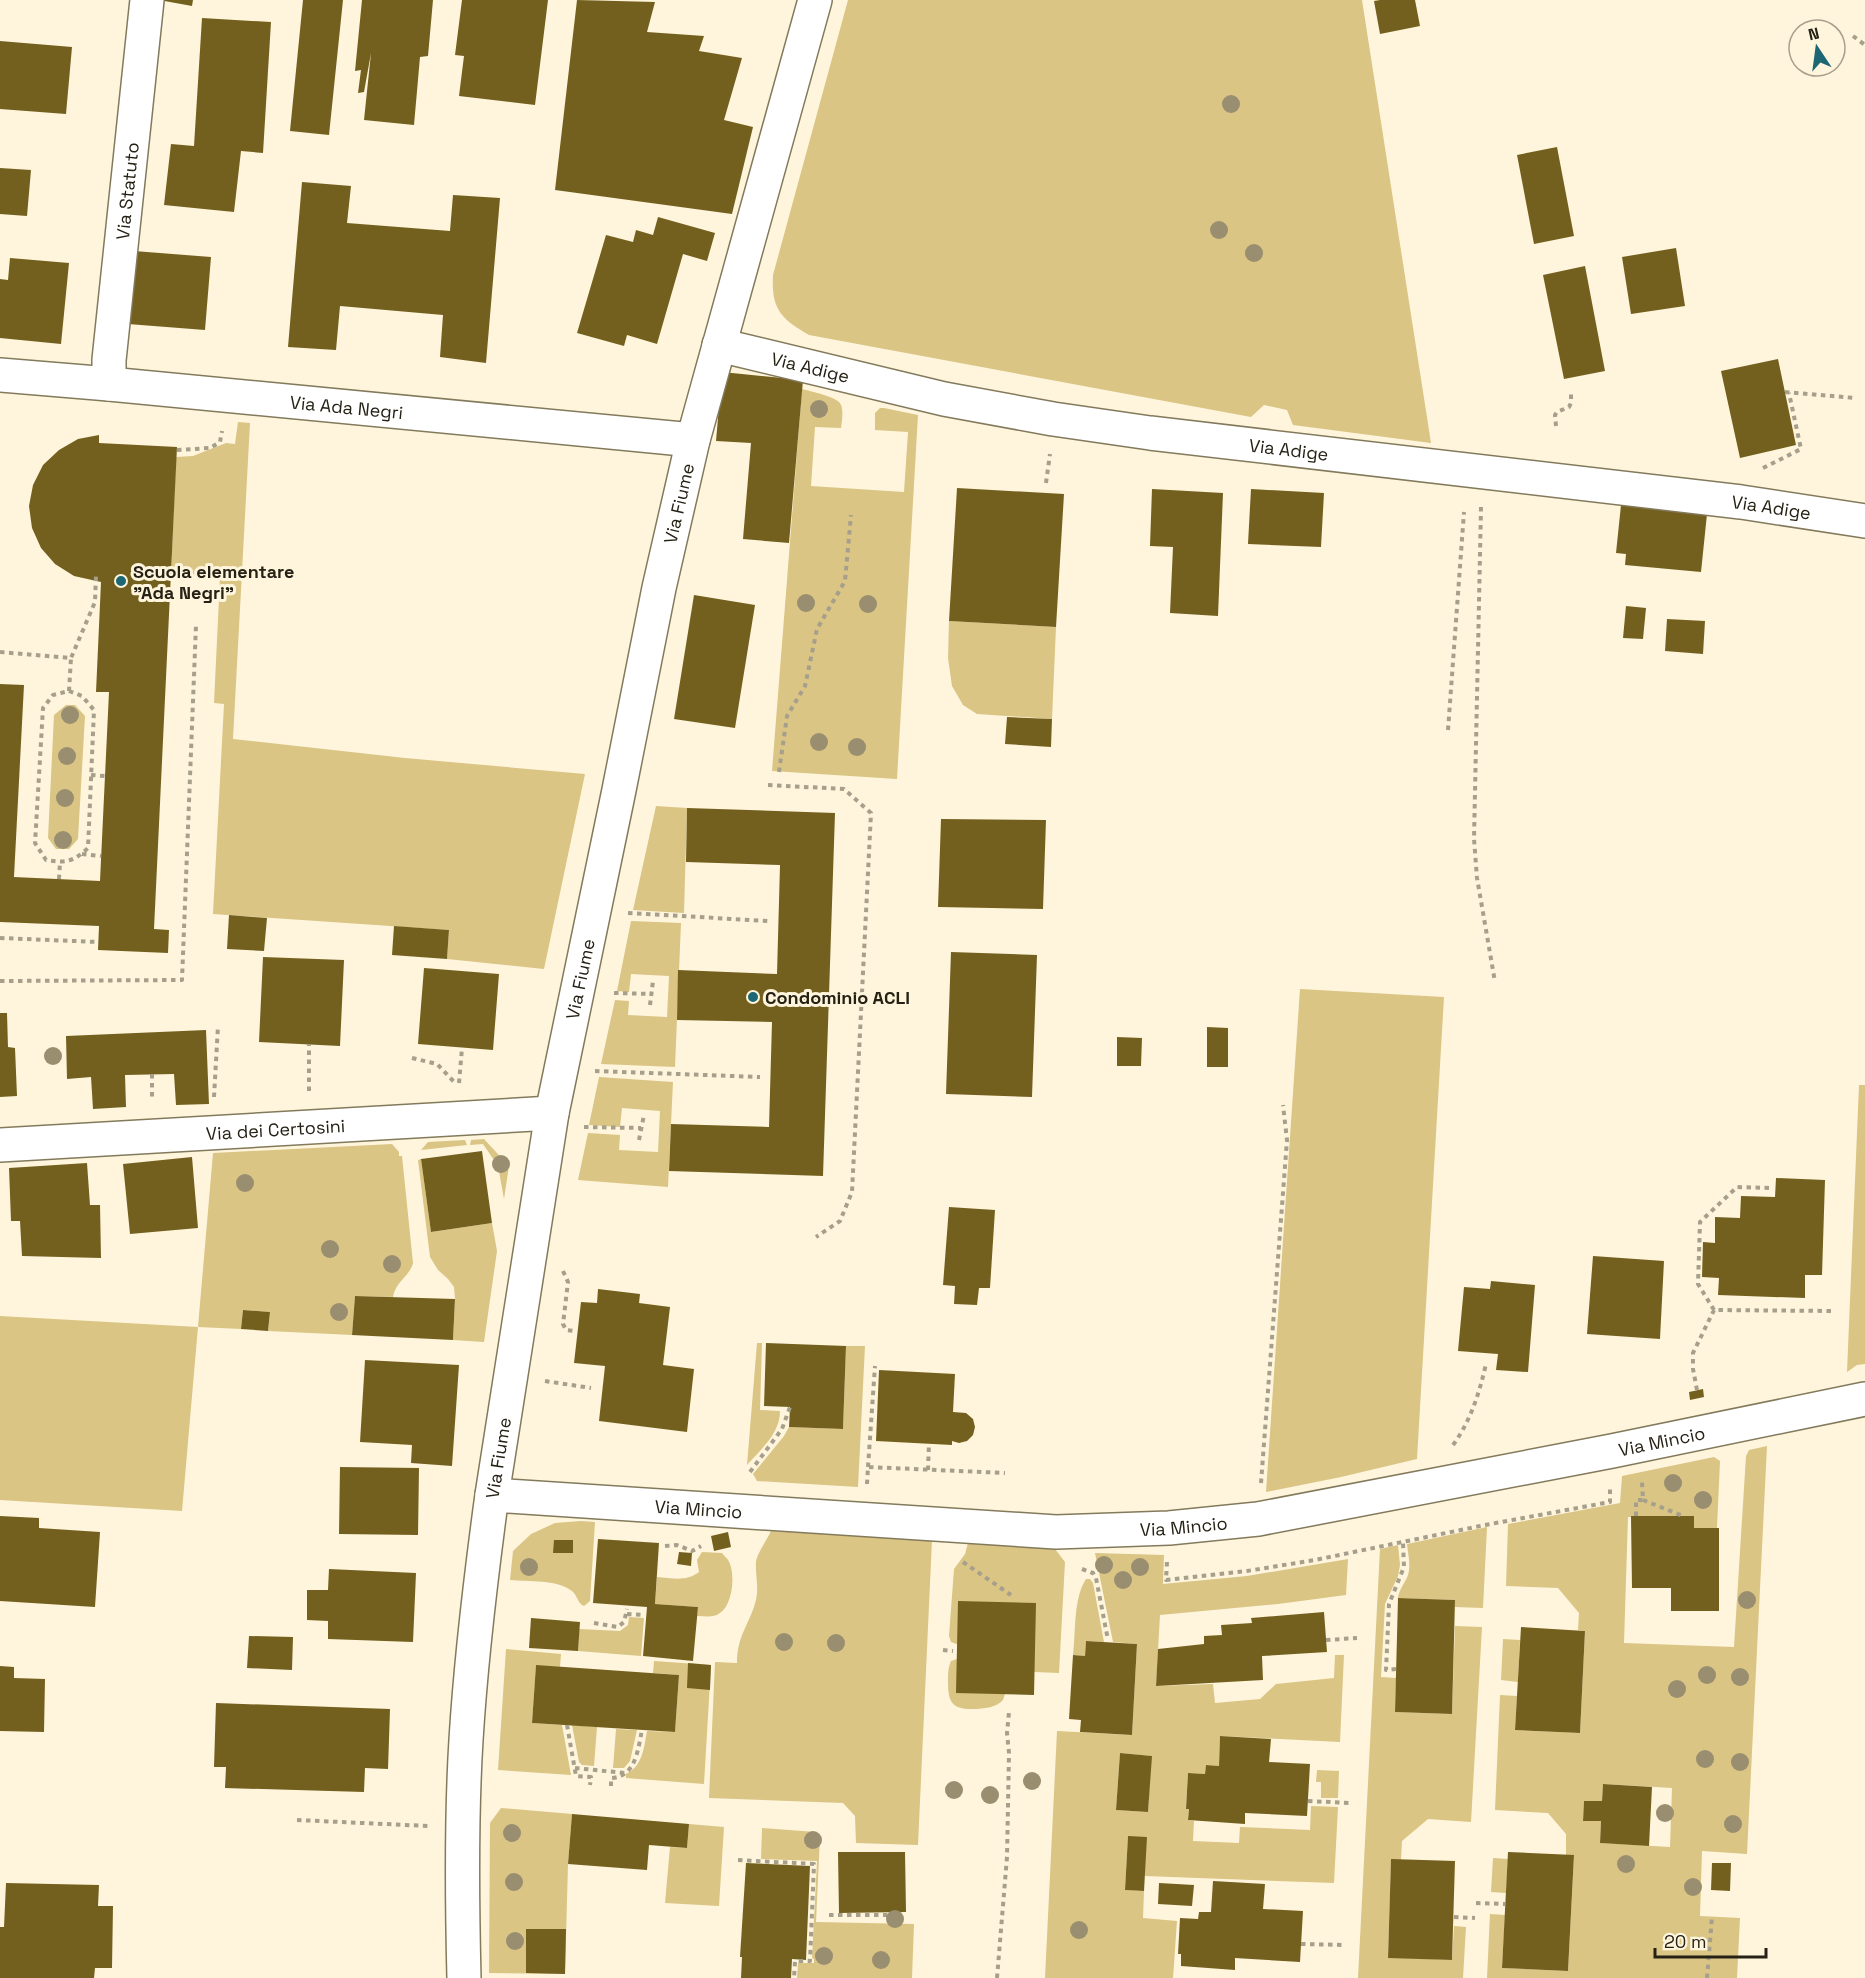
<svg xmlns="http://www.w3.org/2000/svg" width="1865" height="1978" font-family="'Space Grotesk',sans-serif">
  <style>
    .green { fill: #dac585; fill-rule: evenodd }
    .building { fill: #74601e }
    .lines { fill: none; stroke-linecap: round; stroke-linejoin: round }
    .minor-casing { stroke: #837a5c; stroke-width: 36 }
    .path { stroke: #a69f8b; stroke-width: 4; stroke-dasharray: 4.5 4.5; stroke-linecap: butt }
    .minor { stroke: #fff; stroke-width: 33 }
    .tree { fill: #998e6f }
    .poi-dot { fill: #1d6673; stroke: #fef5dc; stroke-width: 2 }
    .labels { text-anchor: middle; dominant-baseline: central; stroke-width: 6; stroke-linejoin: round; paint-order: stroke }
    .street-label { font-size: 18px; fill: #252115; stroke: #fef5dc }
    .poi-label { font-size: 18px; font-weight: bold; fill: #252115; stroke: #fef5dc; text-anchor: start }
  </style>
  <rect width="100%" height="100%" fill="#fef5dc"/>
  <path class="green" d="M848,0H1362L1431,443L1293,425L1287,410L1264,405L1251,417L809,335C781,319 771,309 773,275Z
    M802,389C810,391 836,397 840,403C844,409 842,421 841,428L815,427L811,486L904,492L908,432L875,430V413L880,408H884L918,415L897,779L772,771Z
    M238,422L250,423L233,739L405,758L585,774L544,969L447,959L449,930L213,914L224,704L214,703L220,577L171,574L176,457L193,456L226,443L235,444Z
    M949,621L1056,627L1052,719L977,714L963,705L952,686L948,658Z
    M66,705H75L85,716L78,839L69,849H56L48,838L54,715Z
    M656,806L687,808L684,913L633,910Z
    M631,921L681,923L675,1067L601,1064L615,1000L629,1001L628,1015L667,1017L669,976L631,974L629,992L617,991Z
    M1300,989L1444,997L1417,1459L1341,1477L1266,1492Z
    M599,1077L673,1082L668,1187L578,1180L588,1133L620,1135L619,1150L658,1152L660,1111L622,1108L620,1127L589,1125Z
    M1859,1085H1865V1364L1857,1365L1847,1372Z
    M484,1139L509,1166L504,1199L498,1166L483,1144L470,1145L471,1140Z
    M465,1140L467,1145L421,1150L428,1142Z
    M392,1144L399,1152V1156H402L413,1263C410,1276 395,1282 393,1297L355,1296L352,1335L268,1331L270,1312L243,1310L241,1329L198,1327L182,1511L0,1500V1316L198,1327L213,1153Z
    M421,1159L431,1232L492,1223L497,1251L484,1342L453,1340L455,1299L454,1287L448,1279L438,1270L430,1257L418,1160Z
    M757,1343H762L760,1410L780,1411C780,1434 760,1450 747,1465Z
    M846,1346H865L858,1487L757,1481L753,1474L784,1436L789,1427L843,1429Z
    M1767,1446L1747,1854L1702,1851L1700,1916L1740,1918L1737,1978H1487L1490,1914L1505,1915L1502,1968L1568,1971L1574,1856L1566,1855V1834L1548,1813L1495,1810L1500,1695L1517,1696L1515,1730L1580,1733L1585,1631L1578,1630L1579,1613L1558,1588L1506,1586L1508,1524L1620,1503L1622,1476L1714,1457L1720,1461L1717,1528H1694V1517H1628L1624,1643L1734,1647L1746,1456L1749,1450ZM1603,1784L1672,1788L1670,1847L1600,1843L1601,1821H1583L1584,1801H1602Z
    M581,1521L595,1522L590,1601L584,1606C577,1603 578,1596 572,1591C557,1579 528,1582 510,1580L513,1551L531,1534L555,1523Z
    M1487,1527L1483,1608L1455,1607V1600L1398,1598C1399,1589 1405,1583 1408,1575C1411,1565 1408,1554 1407,1544Z
    M771,1531L932,1540L918,1845L856,1843L855,1816L843,1803L709,1798L715,1662L737,1663C737,1635 750,1624 756,1600C759,1586 755,1574 756,1561C758,1552 767,1540 771,1531Z
    M968,1543L1055,1549L1065,1562L1059,1673L1034,1672L951,1642L949,1636L954,1569L965,1554Z
    M1398,1545L1400,1565L1398,1576L1385,1604L1381,1677L1396,1678L1395,1712L1452,1714L1455,1626L1482,1627L1471,1822L1428,1819L1402,1841L1401,1860H1391L1388,1957L1452,1960L1454,1926L1466,1927L1463,1978H1358L1380,1549Z
    M702,1552L722,1553C724,1556 727,1558 728,1560C736,1572 733,1605 720,1613C714,1618 705,1616 697,1616L698,1607L655,1604L657,1577C672,1578 686,1582 699,1572L697,1560Z
    M1095,1553L1164,1555L1163,1584L1247,1576L1348,1559L1346,1595L1278,1604L1160,1615L1156,1686L1213,1684L1215,1703L1260,1699L1276,1684L1334,1678L1335,1655H1344L1340,1742L1220,1736L1219,1766L1206,1765L1205,1774L1188,1773L1186,1808L1189,1809L1188,1820L1194,1821L1193,1841L1239,1843L1240,1827L1310,1830L1311,1806L1338,1807L1334,1883L1145,1876L1128,1836L1125,1890L1144,1891L1143,1918L1177,1921L1173,1978H1045L1057,1731L1132,1735L1137,1644L1113,1642ZM1120,1753L1151,1756L1148,1812L1116,1810Z
    M1086,1579H1090L1093,1583L1104,1642L1086,1641L1085,1656L1073,1655C1076,1632 1073,1599 1086,1579Z
    M629,1617L644,1618L641,1656L578,1651L579,1629L620,1631L628,1625Z
    M1503,1639L1520,1640L1518,1682L1501,1680Z
    M506,1649L561,1654L560,1667L536,1666L532,1723L562,1725L571,1775L498,1770Z
    M957,1659L1005,1694L1003,1700C995,1708 986,1708 976,1709C952,1710 948,1703 948,1681C948,1674 948,1668 951,1661Z
    M654,1661L711,1665L704,1784L626,1778V1774C643,1766 644,1747 647,1731L675,1732L679,1675L653,1673Z
    M572,1725L597,1727L594,1766L582,1765L579,1762Z
    M616,1729L637,1730L630,1761L624,1768H613Z
    M1317,1770L1339,1771L1338,1798H1321V1782H1316Z
    M501,1808L572,1814L568,1864L565,1974L489,1973L490,1823Z
    M689,1824L724,1827L719,1906L665,1903L670,1847L687,1848Z
    M762,1828L816,1832L820,1837L816,1922L914,1924L912,1978H797L798,1963H814V1959L812,1958L817,1861L761,1859Z
    M1493,1858L1508,1859L1506,1893L1491,1892Z"/>
  <path class="building" d="M159,0H193L192,6Z
    M303,0H343L329,135L290,131Z
    M362,0H433L428,56L420,57L414,125L364,120L371,53L364,92L358,93L361,70L355,71Z
    M462,0H548L535,105L459,96L464,56L455,55Z
    M577,0L655,2L647,32L704,36L699,51L742,58L724,120L753,127L732,214L555,190Z
    M1380,0H1415L1420,26L1380,34L1374,1Z
    M202,18L271,22L263,153L241,151L234,212L164,205L171,144L194,146Z
    M0,41L72,47L66,114L0,109Z
    M1557,147L1574,236L1534,244L1517,155Z
    M0,168L31,170L27,216L0,214Z
    M302,182L351,186L347,223L450,231L453,195L500,198L486,363L440,357L443,315L340,306L336,350L288,347Z
    M658,217L715,233L707,261L683,254L657,344L627,335L624,346L577,333L606,235L633,242L636,230L653,235Z
    M1676,248L1685,306L1631,314L1622,257Z
    M134,251L211,257L205,330L128,324Z
    M10,258L69,263L61,344L0,338V279L8,280Z
    M1585,266L1605,371L1564,379L1543,275Z
    M1778,359L1796,445L1740,458L1721,371Z
    M722,372L803,380L789,543L743,539L751,443L716,441Z
    M99,435V443L177,447L154,929L169,930L168,953L98,950L99,926L0,922V684L24,685L14,877L100,881L109,692H96L101,582L74,576L55,564L41,548L32,528L29,506L33,485L43,465L59,450L78,439Z
    M957,488L1064,494L1056,627L949,621Z
    M1152,489L1223,493L1218,616L1170,613L1173,547L1150,546Z
    M1251,489L1324,493L1321,547L1248,544Z
    M1621,505L1707,514L1701,572L1625,565L1626,554L1616,553Z
    M694,595L755,605L735,728L674,719Z
    M1626,606L1646,608L1643,639L1623,638Z
    M1667,619L1705,621L1703,654L1665,651Z
    M1007,717L1052,719L1051,747L1005,744Z
    M687,808L835,813L823,1176L669,1171L671,1124L769,1127L772,1022L677,1020L678,970L777,974L780,865L686,862Z
    M941,819L1046,820L1043,909L938,907Z
    M229,915L267,918L264,951L227,949Z
    M394,926L449,930L447,959L392,955Z
    M951,952L1037,955L1032,1097L946,1094Z
    M263,957L344,960L340,1046L259,1042Z
    M424,968L499,974L493,1050L418,1044Z
    M0,1013H7L8,1047L15,1048L17,1096L0,1097Z
    M1207,1027L1228,1028V1067H1207Z
    M206,1030L209,1104L176,1105L174,1074L125,1075L126,1107L93,1109L91,1077L67,1079L66,1036Z
    M1117,1037L1142,1038L1141,1066H1117Z
    M482,1151L492,1223L431,1232L421,1159Z
    M192,1157L198,1228L130,1234L123,1164Z
    M87,1163L90,1205H100L101,1258L22,1256L20,1221H11L9,1168Z
    M1776,1178L1825,1180L1822,1275H1805V1298L1718,1295L1719,1278L1702,1277L1703,1242L1715,1243V1217L1740,1218L1741,1196L1775,1197Z
    M949,1207L995,1210L990,1288H979L977,1305L954,1304L955,1286L943,1285Z
    M1593,1256L1664,1261L1660,1339L1587,1334Z
    M1491,1281L1535,1285L1528,1372L1496,1370L1498,1354L1458,1351L1464,1287L1490,1289Z
    M598,1289L640,1294L639,1303L670,1307L663,1365L694,1369L687,1432L599,1421L605,1366L574,1363L581,1302L597,1303Z
    M355,1296L455,1299L453,1340L352,1335Z
    M243,1310L270,1312L268,1331L241,1329Z
    M766,1343L846,1346L843,1429L789,1427L790,1407L764,1406Z
    M365,1360L459,1365L452,1466L411,1463L412,1445L360,1442Z
    M879,1370L955,1374L953,1412L966,1413L973,1419L975,1427L973,1435L967,1441L959,1443L952,1441V1445L876,1441Z
    M1703,1389L1704,1397L1690,1400L1689,1392Z
    M340,1467L419,1468L418,1535L339,1534Z
    M0,1516L39,1518V1528L100,1532L95,1607L0,1601Z
    M1631,1516H1694V1528H1719V1611H1671V1588H1632Z
    M728,1532L731,1547L714,1551L711,1536Z
    M598,1539L659,1543L655,1604L698,1607L693,1661L643,1656L647,1607L593,1603Z
    M554,1540H573V1553H553Z
    M679,1552L692,1553L691,1566L677,1564Z
    M329,1569L416,1573L413,1642L328,1639V1621L307,1620V1590H328Z
    M1398,1598L1455,1600L1452,1714L1395,1712Z
    M958,1601L1036,1603L1034,1695L956,1693Z
    M1324,1612L1327,1652L1262,1656L1263,1680L1156,1686L1158,1649L1204,1644V1636L1222,1635L1221,1625L1252,1623L1251,1618Z
    M531,1618L580,1622L578,1651L529,1648Z
    M1521,1627L1585,1631L1580,1733L1515,1730Z
    M249,1636L293,1637L292,1670L247,1668Z
    M1086,1641L1137,1644L1132,1735L1080,1732L1081,1720L1069,1719L1073,1655L1085,1656Z
    M688,1663L711,1665L710,1690L687,1688Z
    M536,1665L679,1675L675,1732L532,1723Z
    M0,1666L14,1667V1678L45,1679L44,1732L0,1731Z
    M216,1703L390,1709L388,1769L365,1768L364,1792L225,1788L226,1767H214Z
    M1220,1736L1271,1739L1269,1762L1310,1764L1307,1816L1245,1813V1824L1188,1820L1189,1809H1186L1188,1773L1205,1774L1206,1765L1219,1766Z
    M1120,1753L1152,1756L1148,1812L1116,1810Z
    M1603,1784L1652,1787L1649,1846L1600,1843L1601,1821H1583L1584,1801H1602Z
    M572,1814L689,1824L687,1848L649,1845L647,1870L568,1864Z
    M1128,1836L1147,1837L1144,1891L1125,1890Z
    M838,1852H905L906,1912L839,1913Z
    M1508,1852L1574,1855L1568,1971L1502,1968Z
    M1391,1859L1455,1861L1452,1960L1388,1958Z
    M746,1863L810,1866L806,1960L792,1959L791,1978H741L742,1957H740Z
    M1712,1863H1731L1730,1891L1711,1890Z
    M1213,1881L1265,1884L1263,1909L1303,1911L1300,1962L1235,1958V1970L1181,1966V1954H1178L1180,1918L1198,1919L1199,1912H1211Z
    M6,1883L99,1885L98,1906H113L112,1968H95L94,1978H0V1927H4Z
    M1159,1883L1194,1885L1192,1906L1158,1904Z
    M526,1929H566L565,1974L526,1973Z"/>
  <g class="lines">
    <g class="minor-casing">
      <g id="minor">
        <path id="s1" d="M719,345L944,399L1053,419L1150,433L1741,502L1865,521"/>
        <path id="s2" d="M0,375L109,384L693,440"/>
        <path id="s3" d="M109,384V360L147,0"/>
        <path id="s4" d="M0,1145L552,1113"/>
        <path id="s5" d="M492,1495L1056,1532L1169,1528L1258,1519L1612,1451L1865,1399"/>
        <path id="s6" d="M464,1978C462,1899 461,1820 466,1740C471,1658 481,1576 492,1495L552,1113L619,790L659,588L693,440L815,0"/>
      </g>
    </g>
    <path class="path" d="M1853,36L1865,45
      M1785,392L1855,398
      M1556,426L1555,415L1557,412L1569,407L1571,403V392
      M177,450L210,448L220,442L222,431
      M1763,468L1801,449L1789,393
      M1046,483L1050,454
      M1481,507L1474,839L1477,878L1495,982
      M0,652L71,658L95,602L96,575
      M69,691L82,696L94,710L88,848C73,862 66,863 46,860L35,843L43,708L53,695Z
      M69,691L71,658
      M1448,730L1464,512
      M779,772L787,716L805,686L817,629L845,581L851,515
      M91,775L105,776
      M768,785L844,789L871,813L852,1192L840,1221L816,1237
      M82,854L101,856
      M59,879L60,862
      M628,913L768,921
      M0,938L98,942
      M0,981L182,980L196,625
      M614,993L651,994
      M650,1005L653,981
      M412,1058L437,1064L456,1084
      M595,1071L760,1077
      M152,1074V1100
      M459,1083L462,1048
      M309,1091V1044
      M214,1097L218,1026
      M584,1127L641,1128
      M639,1140L644,1115
      M1769,1188L1737,1187L1700,1222L1698,1284L1714,1310L1833,1311
      M563,1271L568,1282L563,1324L566,1330L576,1331
      M545,1381L591,1388
      M1697,1390L1693,1369V1353L1714,1310
      M1453,1445C1471,1420 1479,1394 1486,1364
      M868,1467L875,1366
      M928,1470L929,1443
      M750,1472L782,1429L790,1407
      M1261,1483L1287,1140L1283,1105
      M867,1484L868,1467L1005,1473
      M1643,1500L1683,1516
      M1636,1516V1500H1643L1642,1482
      M665,1546L677,1545L692,1551L701,1546
      M963,1562L1011,1595
      M1167,1562L1166,1580L1247,1571L1315,1560L1485,1525L1610,1502V1486
      M1082,1569L1093,1573L1096,1578L1108,1640
      M627,1614L645,1615
      M594,1623L618,1627L624,1622L627,1609
      M1326,1640L1357,1638
      M943,1650L953,1651
      M1396,1669L1386,1670L1389,1604L1404,1567L1403,1542
      M567,1725L576,1776L591,1777L590,1785
      M575,1768L625,1773
      M611,1786V1778C636,1777 638,1749 642,1730
      M1308,1801L1350,1803
      M297,1820L428,1826
      M738,1860L814,1864L810,1961H795L794,1978
      M1476,1903L1505,1904
      M829,1915H888V1912
      M1454,1917L1475,1918
      M1301,1944L1345,1945
      M997,1978L1007,1857L1009,1753L1007,1733L1009,1712
      M1707,1978L1712,1917"/>
    <use href="#minor" class="minor"/>
  </g>
  <g class="tree">
    <circle cx="1231" cy="104" r="9"/>
    <circle cx="1219" cy="230" r="9"/>
    <circle cx="1254" cy="253" r="9"/>
    <circle cx="819" cy="409" r="9"/>
    <circle cx="806" cy="603" r="9"/>
    <circle cx="868" cy="604" r="9"/>
    <circle cx="70" cy="715" r="9"/>
    <circle cx="819" cy="742" r="9"/>
    <circle cx="857" cy="747" r="9"/>
    <circle cx="67" cy="756" r="9"/>
    <circle cx="65" cy="798" r="9"/>
    <circle cx="63" cy="840" r="9"/>
    <circle cx="53" cy="1056" r="9"/>
    <circle cx="501" cy="1164" r="9"/>
    <circle cx="245" cy="1183" r="9"/>
    <circle cx="330" cy="1249" r="9"/>
    <circle cx="392" cy="1264" r="9"/>
    <circle cx="339" cy="1312" r="9"/>
    <circle cx="1673" cy="1483" r="9"/>
    <circle cx="1703" cy="1500" r="9"/>
    <circle cx="1104" cy="1565" r="9"/>
    <circle cx="529" cy="1567" r="9"/>
    <circle cx="1140" cy="1567" r="9"/>
    <circle cx="1123" cy="1580" r="9"/>
    <circle cx="1747" cy="1600" r="9"/>
    <circle cx="784" cy="1642" r="9"/>
    <circle cx="836" cy="1643" r="9"/>
    <circle cx="1707" cy="1675" r="9"/>
    <circle cx="1740" cy="1677" r="9"/>
    <circle cx="1677" cy="1689" r="9"/>
    <circle cx="1705" cy="1759" r="9"/>
    <circle cx="1740" cy="1762" r="9"/>
    <circle cx="1032" cy="1781" r="9"/>
    <circle cx="954" cy="1790" r="9"/>
    <circle cx="990" cy="1795" r="9"/>
    <circle cx="1665" cy="1813" r="9"/>
    <circle cx="1733" cy="1824" r="9"/>
    <circle cx="512" cy="1833" r="9"/>
    <circle cx="813" cy="1840" r="9"/>
    <circle cx="1626" cy="1864" r="9"/>
    <circle cx="514" cy="1882" r="9"/>
    <circle cx="1693" cy="1887" r="9"/>
    <circle cx="895" cy="1919" r="9"/>
    <circle cx="1079" cy="1930" r="9"/>
    <circle cx="515" cy="1941" r="9"/>
    <circle cx="824" cy="1956" r="9"/>
    <circle cx="881" cy="1960" r="9"/>
  </g>
  <g class="poi-dot">
    <circle cx="121" cy="581" r="6"/>
    <circle cx="753" cy="997" r="6"/>
  </g>
  <g class="labels">
    <g class="street-label">
      <text stroke="none"><textPath href="#s3" startOffset="194">Via Statuto</textPath></text>
      <text stroke="none"><textPath href="#s1" startOffset="94">Via Adige</textPath></text>
      <text stroke="none"><textPath href="#s2" startOffset="348">Via Ada Negri</textPath></text>
      <text stroke="none"><textPath href="#s1" startOffset="580">Via Adige</textPath></text>
      <text stroke="none"><textPath href="#s6" startOffset="1494">Via Fiume</textPath></text>
      <text stroke="none"><textPath href="#s1" startOffset="1066">Via Adige</textPath></text>
      <text stroke="none"><textPath href="#s6" startOffset="1008">Via Fiume</textPath></text>
      <text stroke="none"><textPath href="#s4" startOffset="276">Via dei Certosini</textPath></text>
      <text stroke="none"><textPath href="#s5" startOffset="1179">Via Mincio</textPath></text>
      <text stroke="none"><textPath href="#s6" startOffset="522">Via Fiume</textPath></text>
      <text stroke="none"><textPath href="#s5" startOffset="207">Via Mincio</textPath></text>
      <text stroke="none"><textPath href="#s5" startOffset="693">Via Mincio</textPath></text>
    </g>
    <g class="poi-label">
      <text x="133" y="571">Scuola elementare<tspan x="133" dy="21">"Ada Negri"</tspan></text>
      <text x="765" y="997">Condominio ACLI</text>
    </g>
  </g>
  <g transform="translate(1817 48) rotate(347)"><circle r="28" fill="#fef5dc" stroke="#a7a08c" stroke-width="1.5"/>
  <path d="M0-4.5L10 22L0 15L-10 22Z" fill="#1d6673"/>
  <text y="-9" font-size="16" font-weight="bold" text-anchor="middle" fill="#252115">N</text>
  </g>
  <path d="M1655 1948v9h111v-9" fill="none" stroke="#252115" stroke-width="3"/>
  <text x="1664" y="1948" font-size="18" fill="#252115" stroke="#fef5dc" stroke-width="4.5" paint-order="stroke">20 m</text>
</svg>
